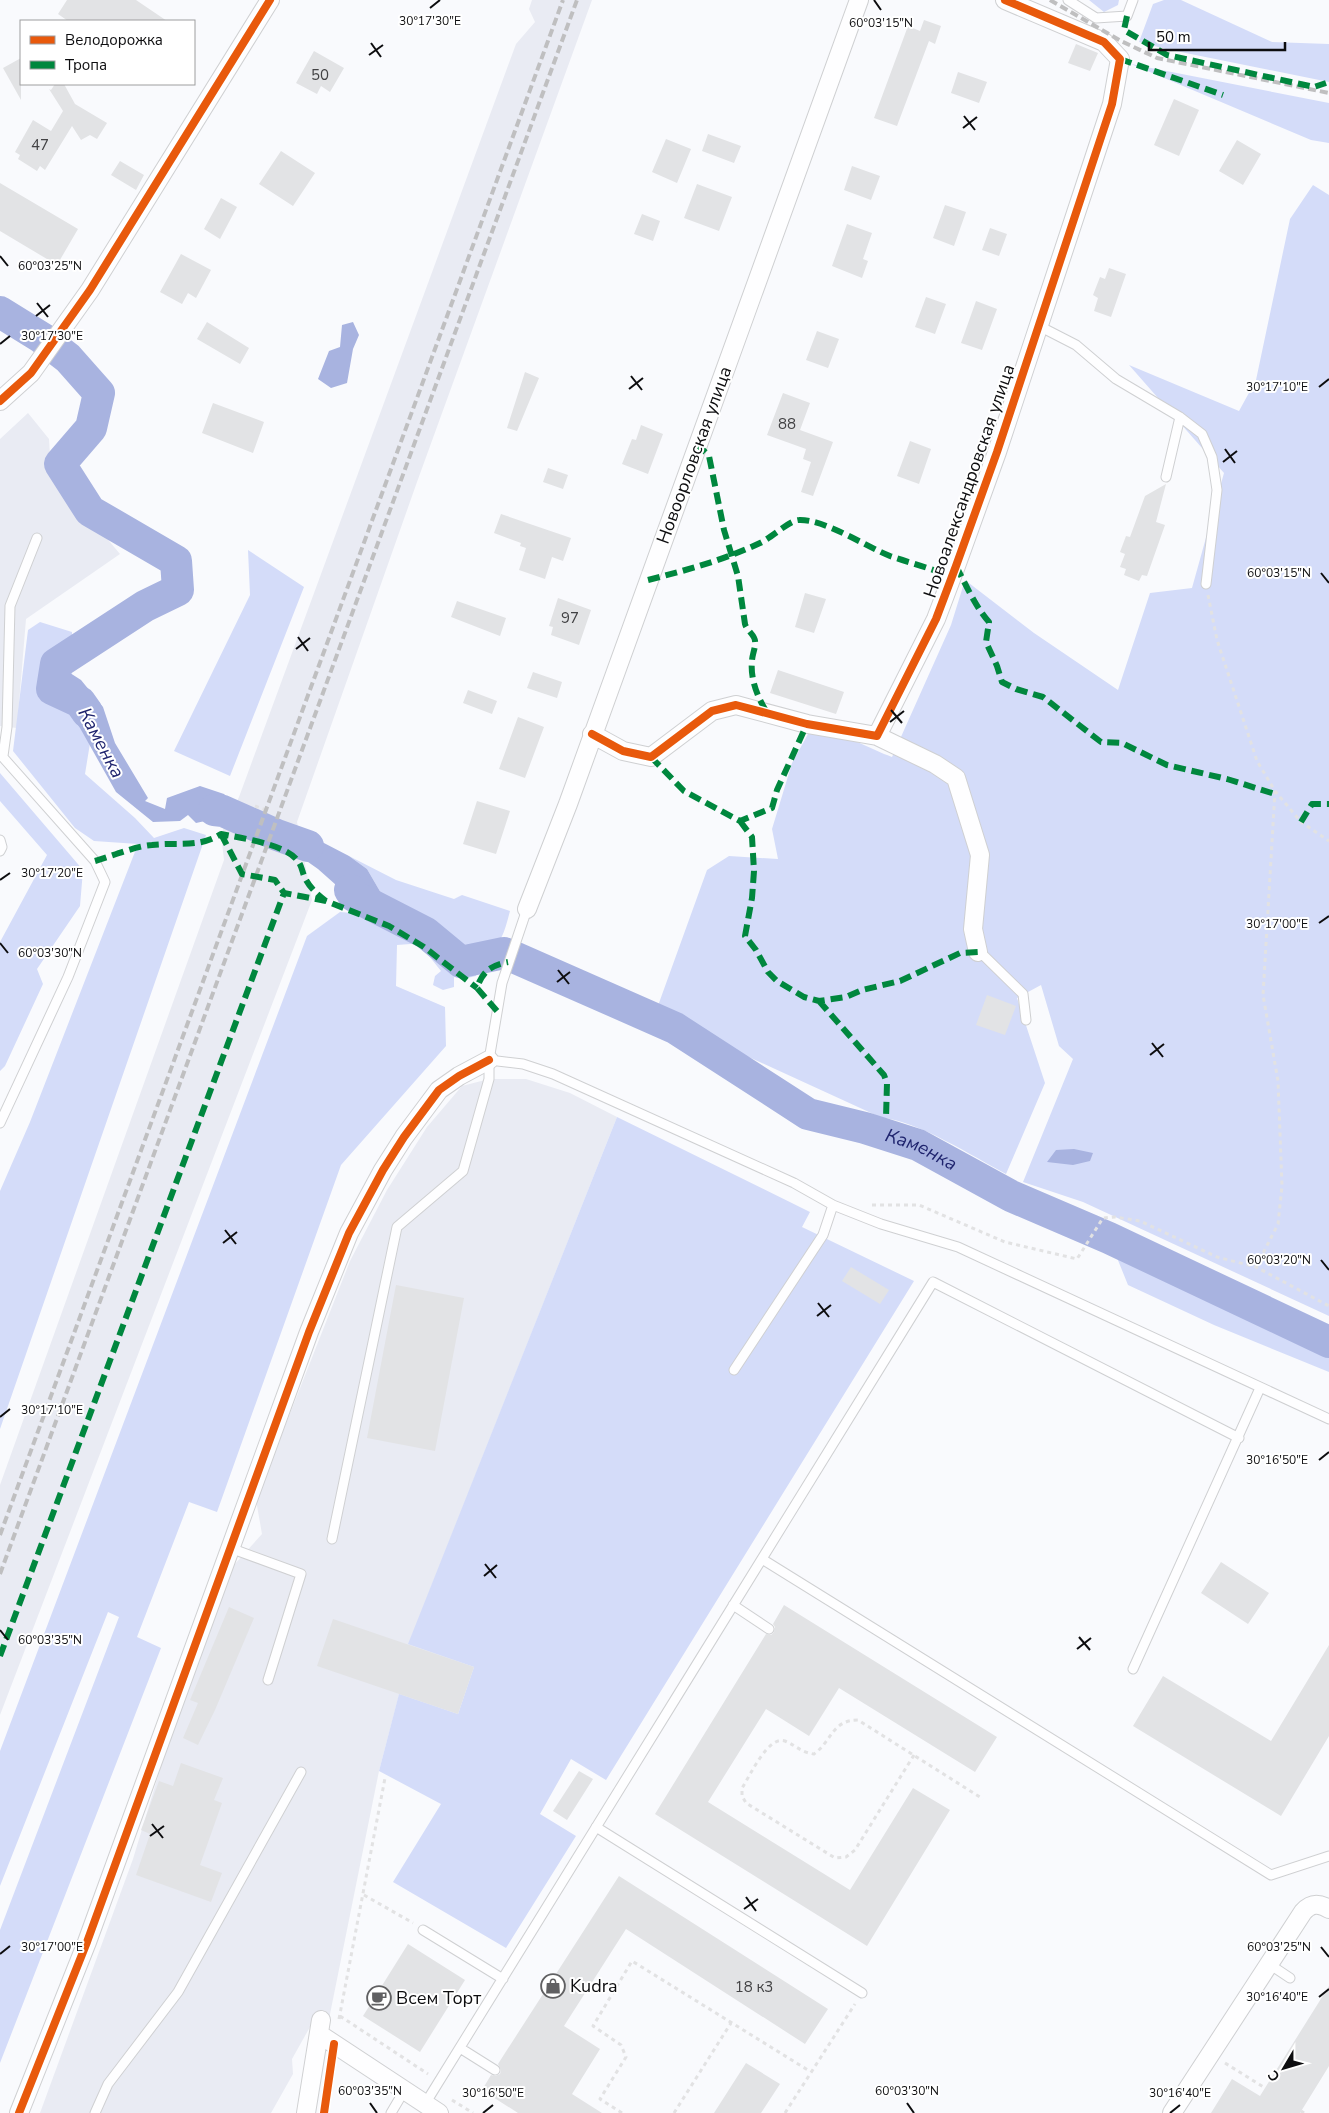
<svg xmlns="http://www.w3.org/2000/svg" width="1329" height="2113" font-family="'Nunito Sans',sans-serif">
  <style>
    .built { fill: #e9ebf3 }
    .green { fill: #d4dcf9 }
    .water { fill: #a8b3e0 }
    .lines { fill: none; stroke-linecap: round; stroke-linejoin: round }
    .river { stroke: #a8b3e0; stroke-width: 32 }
    .building { fill: #e2e3e5 }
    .lane-casing { stroke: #cfd0d2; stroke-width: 11 }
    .street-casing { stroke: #cfd0d2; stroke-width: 20 }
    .path { stroke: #e2e2e3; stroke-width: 3; stroke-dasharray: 4 4; stroke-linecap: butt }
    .lane { stroke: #fefeff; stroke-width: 9 }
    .street { stroke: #fefeff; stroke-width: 18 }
    .rail { stroke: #bfbfc0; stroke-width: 4; stroke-dasharray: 8 4; stroke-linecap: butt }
    .quiet { stroke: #00873e; stroke-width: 6; stroke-dasharray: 12 6; stroke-linecap: butt }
    .cycleway-casing { stroke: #fff; stroke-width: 11 }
    .cycleway { stroke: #e8590c; stroke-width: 8 }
    .ticks { fill: none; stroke: #0d0d0f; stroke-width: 2 }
    .labels { text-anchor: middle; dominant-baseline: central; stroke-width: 4; stroke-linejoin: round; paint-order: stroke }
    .number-label { font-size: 15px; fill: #424244 }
    .street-label { font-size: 18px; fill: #0d0d0f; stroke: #fff }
    .poi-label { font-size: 18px; fill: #0d0d0f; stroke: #fff; text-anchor: start }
    .water-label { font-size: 19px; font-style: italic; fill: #1f246e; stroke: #fff }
    .ticks-label { font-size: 12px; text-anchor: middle; fill: #0d0d0f; stroke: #fff; stroke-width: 4; stroke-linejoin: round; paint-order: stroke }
  </style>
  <rect width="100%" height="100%" fill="#f9fafd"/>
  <path class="built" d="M532,0H592L417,482L297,822L312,900L0,1715V1485L224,860L221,834L239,797L516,44L535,22L529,9Z
    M28,413L49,439L51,472L120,554L26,619L17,728L0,726V439Z
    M489,1079H526L570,1093L617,1117L409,1643L474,1667L458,1714L399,1695L379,1771L328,2024L315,2018L292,2059L293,2074L271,2113H40L133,1859L185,1687L234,1565L262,1534L256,1500L350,1261L387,1190L427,1127L462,1086Z"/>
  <path class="green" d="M1089,0H1119L1118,5L1104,12Z
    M1164,0H1181L1272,42L1329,44V82L1166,49L1139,42L1153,4Z
    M1131,64L1329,103V143L1311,140Z
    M1313,185L1329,195V1316L1083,1202L1023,1182L1073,1059L1059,1046L1041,985L1017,998L1045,1083L1006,1174C974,1157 916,1120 882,1118L655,1014L707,870L729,856L778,859L772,829L792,763L808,734C836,727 866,748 892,757L951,625L965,580L1034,633L1118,690L1150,593L1192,588L1224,473L1129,365L1239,411L1256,380L1290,219Z
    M248,550L304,587L230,776L174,751L250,595Z
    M40,622L72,632V688L92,731L85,774L135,818L154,838L184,828L206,835L0,1429V1191L30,1122L138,844L94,841L75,828L13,751L28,630Z
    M0,773L83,870L80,906L37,969L43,984L5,1066L0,1071V942L47,855L0,801Z
    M349,856L396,880L454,899L462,895L510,911C504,933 502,947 479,955L476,976L463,979L454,977V987L443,990L433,985L435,976L441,971L429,956L424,943L397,945L396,986L445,1007L446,1046L341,1165L217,1512L189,1502L137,1637L161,1648L0,2063V1930L119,1617L108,1612L0,1886V1751L307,936L340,912L364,914L383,919L392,912L367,869Z
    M617,1117L810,1212L802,1227L914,1281L606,1780L571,1759L540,1814L576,1836L506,1948L393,1882L441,1804L379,1771L399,1694L458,1714L474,1667L408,1644Z
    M1109,1238L1329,1342V1372L1214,1325L1128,1285Z"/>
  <path class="water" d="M353,322L359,335L353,349L347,383L331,388L318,379L329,351L340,347L342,325Z
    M56,664L81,680L103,707L115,743L148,798L145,801L165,809L167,798L200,786L224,794L238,807L252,811L259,817L251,831H238C227,815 213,820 196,823L188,815L180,821L153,822L116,792L80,728L52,689Z
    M267,826L287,833L297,829L349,856L367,869L392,912L372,914L354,901L318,869L291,850L265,836Z
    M1074,1149L1093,1153L1090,1161L1073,1165L1047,1162L1056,1150Z"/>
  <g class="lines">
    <g class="river">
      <path d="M0,312L42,338L68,358L99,393L91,428L60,464L90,511L176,561L178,590L145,606L56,664L52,689L80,702L87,712"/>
      <path d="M214,810L223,811L277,835L308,846"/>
      <path d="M350,890L354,896L426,933L461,962L504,953"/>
      <path id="s1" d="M516,958L675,1028L808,1114L865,1128L918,1145L1011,1196L1109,1238L1329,1342"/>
    </g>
  </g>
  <path class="building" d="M67,0H136L167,21H68L58,14Z
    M924,20L941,26L935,44L929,41L897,126L874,118L908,26L920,31Z
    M1076,44L1098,53L1090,71L1068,63Z
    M314,51L344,68L330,92L321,86L317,94L296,83Z
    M21,58V100L3,68Z
    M958,72L987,82L979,103L951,93Z
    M55,84H64L75,104L107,123L97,139L90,135L81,140L72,126L45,170L40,166L37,171L18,159L20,155L15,152L33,120L51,131L63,111L49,89L51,90Z
    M1174,99L1199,110L1179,156L1154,145Z
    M708,134L741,146L734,163L702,151Z
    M666,139L691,149L677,183L652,172Z
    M1237,140L1261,154L1243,185L1219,171Z
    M281,151L315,173L293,206L259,184Z
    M120,161L144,175L136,190L111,175Z
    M852,166L880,176L871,200L844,190Z
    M0,183L78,229L57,265L0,231Z
    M697,184L732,197L719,231L684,218Z
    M221,198L237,207L220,239L204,229Z
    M945,205L966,212L954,246L933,238Z
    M642,214L660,221L653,241L634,234Z
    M847,224L872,233L863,259L868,261L862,278L832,266Z
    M990,228L1007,234L999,256L982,250Z
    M181,254L211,270L196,298L188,293L182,304L160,292Z
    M1109,268L1126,274L1111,317L1094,311L1098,298L1093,295L1100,277L1105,279Z
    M926,297L946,304L935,334L915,327Z
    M976,301L997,309L982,350L961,343Z
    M207,322L249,348L240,364L197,339Z
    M817,331L839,339L828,368L806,360Z
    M525,372L539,378L517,431L507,428Z
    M783,393L810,403L800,430L833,442L813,496L801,492L811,462L803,459L806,449L767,435Z
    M213,403L264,422L253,453L202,433Z
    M641,425L663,434L648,474L622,464L632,439L636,440Z
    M910,441L931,449L919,484L897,476Z
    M548,468L568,475L563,489L543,482Z
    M1166,484L1156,522L1165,525L1147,576L1142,575L1139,581L1124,575L1126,569L1120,567L1125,554L1120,552L1126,536L1130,537L1145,496Z
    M501,514L571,538L563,561L552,557L545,579L519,570L526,548L520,546L521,543L494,533Z
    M805,593L826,599L814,633L795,627Z
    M558,598L591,610L579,645L551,635L553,627L549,626Z
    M457,601L506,618L500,636L451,617Z
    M778,670L844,692L836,714L770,693Z
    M533,672L562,682L557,698L527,688Z
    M468,690L497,701L492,714L463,703Z
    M518,717L544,727L525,778L499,769Z
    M477,801L510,811L496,854L463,844Z
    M987,995L1016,1006L1005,1035L976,1025Z
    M851,1267L889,1290L880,1304L842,1281Z
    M396,1285L464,1298L435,1451L367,1438Z
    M1221,1562L1269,1593L1248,1624L1201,1593Z
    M784,1605L997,1737L975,1772L839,1688L809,1736L766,1709L708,1802L850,1890L913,1788L950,1810L867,1946L655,1814L766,1634L771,1635L774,1632L775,1627L773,1624Z
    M229,1607L254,1618L215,1710L198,1745L183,1738L198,1703L190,1700Z
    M333,1619L474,1667L458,1714L317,1666Z
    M1329,1645V1736L1281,1816L1133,1726L1163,1676L1271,1741Z
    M181,1763L223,1778L214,1800L222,1803L200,1865L222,1873L211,1902L136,1875L150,1834L141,1830L159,1781L173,1786Z
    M579,1771L593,1779L567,1820L553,1811Z
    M619,1876L828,2009L805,2044L626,1929L564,2026L600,2049L572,2094L602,2113H518L482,2090L491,2075L495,2076L500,2074L501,2070L498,2064Z
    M408,1944L465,1980L420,2052L363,2016Z
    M1329,1986V2066L1300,2113H1211L1232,2079L1260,2096Z
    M746,2063L780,2084L761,2113H714Z"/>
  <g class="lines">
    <g class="lane-casing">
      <path id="lane" d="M1068,0L1096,18L1127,16L1133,0
        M1039,326L1076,345L1116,379L1180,417L1202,434L1212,457L1217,490L1206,584
        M1166,477L1180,417
        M0,754L95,861L105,882L68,977L0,1123
        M3,756L7,727L10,606L37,538
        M0,840L2,847L0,851
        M978,950L1023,994L1026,1020
        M489,1060L523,1064L553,1074L794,1183L833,1205L881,1224L958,1247L1329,1419
        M734,1370L823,1235L833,1205
        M332,1539L397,1227L463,1171L489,1079V1060L502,983L527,909
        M230,1548L301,1574L268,1680
        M762,1559L1271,1875L1329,1856
        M733,1605L769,1629
        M1133,1669L1260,1388
        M596,1827L862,1993
        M423,1930L503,1979
        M1269,1964L1290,1978
        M460,2048L495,2070
        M425,2104C596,1831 762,1555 933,1282L1239,1438
        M95,2113L108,2084L178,1992L301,1772
        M391,2113L404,2091"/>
    </g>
    <g class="street-casing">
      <path id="street" d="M0,401L31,373L90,290L270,0
        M592,734L623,751L651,757L712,711L736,705L807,724L877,736L936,619L956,566L997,452L1112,104L1120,59L1104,42L1005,0
        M877,736L935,764L956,778L980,855L973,929L978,952
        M527,909L568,804L859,0
        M319,2034L439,2113
        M19,2113L87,1942L309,1332L349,1233L383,1170L404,1137L439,1090L459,1076L489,1060
        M306,2113L321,2020
        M1172,2113L1303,1912C1311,1903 1319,1903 1329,1909"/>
    </g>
    <path class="path" d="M1208,595L1217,640L1257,761L1275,791L1301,822L1329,841
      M255,806L266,810
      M872,1205H919L1005,1242L1077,1259L1103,1218L1115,1217L1140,1221L1217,1257L1256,1267L1329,1306
      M1256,1267L1278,1224L1282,1186L1278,1081L1263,995L1275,791
      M914,1755L855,1850L846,1857L835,1858L746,1803L742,1796V1788C750,1776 768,1735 785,1741C797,1746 800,1752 814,1754C832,1741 832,1720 858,1720L983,1799
      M364,1895L413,1923
      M340,2016L428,2074
      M339,2019L385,1778
      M1225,2063L1265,2088
      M452,2100L473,2113
      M1301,2111L1304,2113
      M622,2113L600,2099L626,2057L621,2045L593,2026L632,1961L811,2072
      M674,2113L731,2023
      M785,2113L855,2004"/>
    <use href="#lane" class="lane"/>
    <use href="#street" class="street"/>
    <path class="rail" d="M1050,0L1121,41L1157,58L1329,93
      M0,1535L563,0
      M0,1574L577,0"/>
    <path class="quiet" d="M1127,16L1124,30L1167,55L1314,87L1326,83
      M1120,59L1223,95
      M697,444L709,456L724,530L738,576L745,624C747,631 755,635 755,641C756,647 752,655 752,661C750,679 758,699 768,714
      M956,566C966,585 975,606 989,622L986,642L997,666L1002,682L1016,689L1043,697L1101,742L1122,743L1167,765L1227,779L1275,794
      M648,580C687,570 724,560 760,543C771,538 790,520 799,520C824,519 865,546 890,556C910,563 931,568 951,577
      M651,757L684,791L740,821L772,808L777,790L807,724
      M740,821L752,837L754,871L752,898L745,936L756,950L768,972L777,981L804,997L819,1001L846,997L862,990L900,981L960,953L978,952
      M1301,822L1312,804H1329
      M221,834L242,874L275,880L284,893L326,901L389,926L424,947L477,988
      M95,861C112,856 136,846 152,845C177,842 200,848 221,834C241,838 285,844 297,860C302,865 302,872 305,878C310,888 317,894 326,901
      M819,1001L884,1075L887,1083L886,1118
      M497,1011L477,988C482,972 491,965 508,962
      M0,1656L284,893"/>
    <g class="cycleway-casing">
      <path id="cycleway" d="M0,401L31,373L90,290L270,0
        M592,734L623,751L651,757L712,711L736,705L807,724L877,736L936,619L956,566L997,452L1112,104L1120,59L1104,42L1005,0
        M19,2113L87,1942L309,1332L349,1233L383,1170L404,1137L439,1090L459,1076L489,1060
        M324,2113L334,2044"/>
    </g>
    <use href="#cycleway" class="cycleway"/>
  </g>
  <path class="ticks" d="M874,0L881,10M430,8L440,0M371,43L381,57M369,55L383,45M964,116L975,130M963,128L977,117M0,256L8,266M37,303L48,317M36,316L50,305M0,344L10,336M631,376L642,390M1319,387L1329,379M629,389L643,378M1225,449L1235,463M1223,462L1237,451M1321,573L1329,583M298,637L308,651M296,649L310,638M891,710L902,723M890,722L904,711M0,880L10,873M1319,923L1329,916M0,943L8,953M558,970L569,984M557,982L570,972M1152,1043L1163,1057M1150,1055L1164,1044M225,1230L236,1244M223,1243L237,1232M1321,1260L1329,1270M818,1303L829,1317M817,1316L831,1305M0,1417L10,1409M1319,1460L1329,1452M485,1564L496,1578M484,1576L497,1565M0,1630L8,1640M1079,1637L1090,1650M1077,1649L1091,1638M152,1824L163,1838M150,1836L164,1826M746,1897L756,1911M744,1909L758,1899M1321,1947L1329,1957M0,1954L10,1946M1319,1997L1329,1989M370,2103L377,2113M907,2103L914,2113M483,2113L493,2105M1170,2113L1180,2105"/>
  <defs>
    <g id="shop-ring" transform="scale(1.25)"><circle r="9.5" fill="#fff" stroke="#606062" stroke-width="1.5"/><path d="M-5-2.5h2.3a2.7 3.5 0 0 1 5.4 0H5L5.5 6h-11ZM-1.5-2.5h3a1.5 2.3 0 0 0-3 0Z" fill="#606062"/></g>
    <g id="cafe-ring" transform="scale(1.25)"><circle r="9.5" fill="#fff" stroke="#606062" stroke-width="1.5"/><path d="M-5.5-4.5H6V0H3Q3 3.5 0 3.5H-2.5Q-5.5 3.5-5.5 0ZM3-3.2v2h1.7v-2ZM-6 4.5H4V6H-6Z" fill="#606062"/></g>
  </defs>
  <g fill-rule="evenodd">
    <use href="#shop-ring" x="553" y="1986"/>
    <use href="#cafe-ring" x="379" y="1998"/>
  </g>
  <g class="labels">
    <g class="number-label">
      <text x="320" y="75">50</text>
      <text x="40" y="145">47</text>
      <text x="787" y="424">88</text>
      <text x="570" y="618">97</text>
      <text x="754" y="1987">18 к3</text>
    </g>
    <g class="street-label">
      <text transform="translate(694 455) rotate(-70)">Новоорловская улица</text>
      <text transform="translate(969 481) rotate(-71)">Новоалександровская улица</text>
    </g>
    <g class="poi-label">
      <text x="570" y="1986">Kudra</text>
      <text x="396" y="1998">Всем Торт</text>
    </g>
    <g class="water-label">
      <text transform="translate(101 743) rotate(62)">Каменка</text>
      <text stroke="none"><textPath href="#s1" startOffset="451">Каменка</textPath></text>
    </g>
  </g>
  <g class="ticks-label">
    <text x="430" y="25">30°17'30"E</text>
    <text x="881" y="27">60°03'15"N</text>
    <text x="50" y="270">60°03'25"N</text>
    <text x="52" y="340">30°17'30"E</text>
    <text x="1277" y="391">30°17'10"E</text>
    <text x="1279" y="577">60°03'15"N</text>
    <text x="52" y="877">30°17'20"E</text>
    <text x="1277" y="928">30°17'00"E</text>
    <text x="50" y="957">60°03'30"N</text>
    <text x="1279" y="1264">60°03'20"N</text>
    <text x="52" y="1414">30°17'10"E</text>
    <text x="1277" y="1464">30°16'50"E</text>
    <text x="50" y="1644">60°03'35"N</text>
    <text x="52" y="1951">30°17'00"E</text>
    <text x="1279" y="1951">60°03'25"N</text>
    <text x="1277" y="2001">30°16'40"E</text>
    <text x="370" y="2095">60°03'35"N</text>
    <text x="907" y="2095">60°03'30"N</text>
    <text x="493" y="2097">30°16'50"E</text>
    <text x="1180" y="2097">30°16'40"E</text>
  </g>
  <rect x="20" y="20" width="175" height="65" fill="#ffffff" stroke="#9e9e9f"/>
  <rect x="30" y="36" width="25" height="8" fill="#e8590c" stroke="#9e9e9f"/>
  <text x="65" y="45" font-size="15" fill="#0d0d0f">Велодорожка</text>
  <rect x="30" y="61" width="25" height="8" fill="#00873e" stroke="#9e9e9f"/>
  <text x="65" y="70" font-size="15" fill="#0d0d0f">Тропа</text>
  <g transform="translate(1284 2068) rotate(232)" stroke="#ffffff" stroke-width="4" paint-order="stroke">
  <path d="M0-4L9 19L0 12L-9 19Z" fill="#0d0d0f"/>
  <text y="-8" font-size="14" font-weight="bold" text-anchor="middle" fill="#0d0d0f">С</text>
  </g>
  <path d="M1149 42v8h136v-8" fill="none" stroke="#0d0d0f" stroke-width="2.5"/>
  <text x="1156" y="42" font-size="15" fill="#0d0d0f" stroke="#ffffff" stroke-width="4" paint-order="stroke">50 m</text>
</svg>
